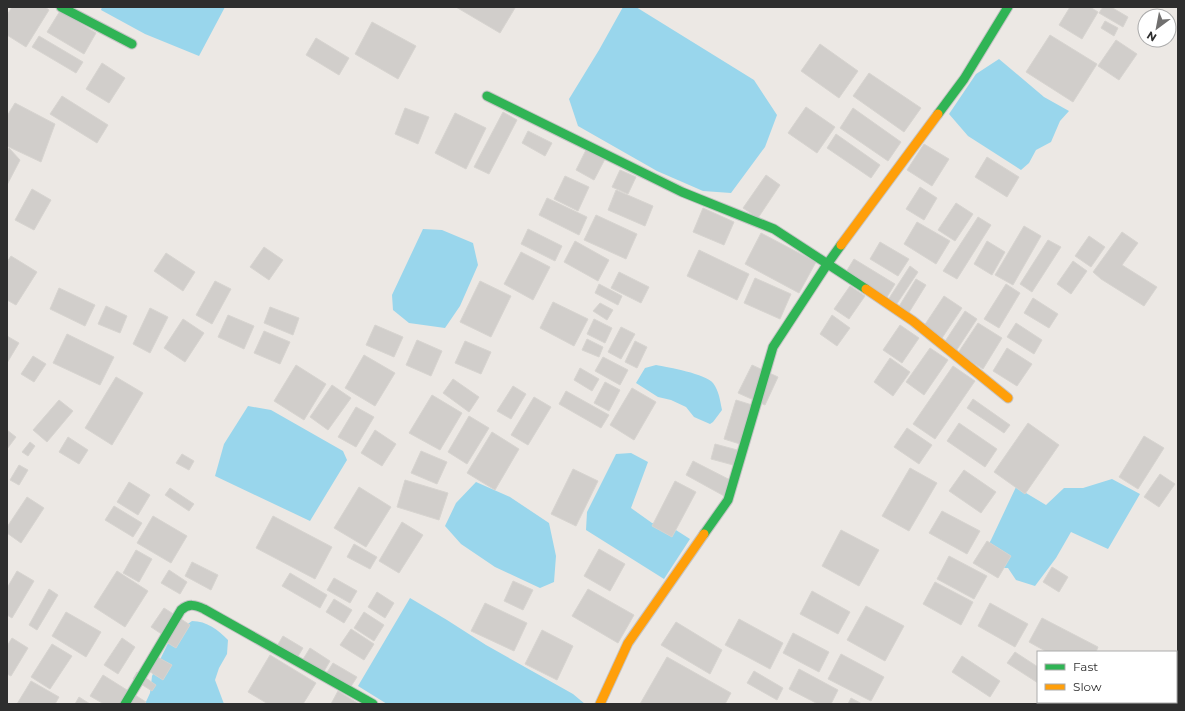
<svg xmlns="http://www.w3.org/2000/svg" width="1185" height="711" font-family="Montserrat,sans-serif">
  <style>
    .water { fill: #99d6ec }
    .building { fill: #d1cecb; stroke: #d7d4d0 }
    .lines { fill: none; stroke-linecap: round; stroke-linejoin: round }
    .fast-casing { stroke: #c5c4c5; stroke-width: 11 }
    .slow-casing { stroke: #c5c4c5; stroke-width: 11 }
    .fast { stroke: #30b455; stroke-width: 9 }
    .slow { stroke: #ff9f0a; stroke-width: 9 }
  </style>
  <rect width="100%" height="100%" fill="#ece8e4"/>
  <path class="water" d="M102,7H225L199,56L145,34L101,10Z
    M623,7H636L754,80L777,115L765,147L731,193L703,191L657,171L578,126L569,99L599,50Z
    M999,59L1044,97L1069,111L1060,121L1051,142L1036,150L1029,163L1021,170L968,136L949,114L976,74Z
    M423,229L442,230L473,243L478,265L460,306L445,328L409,323L393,310L392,295Z
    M656,365C668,367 706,374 713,383C719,391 720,400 722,410L713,422L710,424L694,417L686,407L671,400L658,397L636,383L645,368Z
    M248,406L271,410L343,451L347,460L310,521L215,476L224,444Z
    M631,453L648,462L631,508L652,523L668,525L690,539L664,579L586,530L587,512L616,454Z
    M1112,479L1140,494L1108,549L1071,532L1056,558L1035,586L1016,580L1008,568H997L981,557L991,540L1016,487L1046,505L1064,488H1083Z
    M476,482L510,497L549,523L556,556L554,582L540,588L495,567L461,544L445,526L456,503Z
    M410,598L447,620L486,645L573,694L585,704H387L358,686Z
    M192,621C207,621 218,630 228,640L227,654L219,668L215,680L224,704H145L150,693L152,676L172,635Z"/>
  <path class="building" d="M12,7H45L49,10L26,47L7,35V15Z
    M456,7H513L515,8L500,33Z
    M1070,7H1090L1098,12L1082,39L1059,25Z
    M1103,7H1111L1128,17L1123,27L1099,13Z
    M60,11L96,33L84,54L47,32Z
    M1105,21L1118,28L1114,36L1101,28Z
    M372,22L416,46L398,79L355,54Z
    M1050,35L1097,64L1073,102L1026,72Z
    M39,36L83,62L76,73L32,47Z
    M316,38L349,58L339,75L306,55Z
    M1116,40L1137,54L1119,80L1098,66Z
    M820,44L858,71L839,98L801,71Z
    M102,63L125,78L109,103L86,89Z
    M869,73L921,108L904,132L853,96Z
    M62,96L108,125L97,143L50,114Z
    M15,103L55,124L41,162L7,146V116Z
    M806,107L835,127L817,153L788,133Z
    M405,108L429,117L418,144L395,134Z
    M853,108L901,142L888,161L840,128Z
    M503,112L517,120L489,174L474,167Z
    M455,113L486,128L466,169L435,153Z
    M528,131L552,143L545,156L522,143Z
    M836,134L880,165L871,178L827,148Z
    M924,144L949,159L932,186L907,170Z
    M9,148L20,160L7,185V153Z
    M586,150L605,159L594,180L576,170Z
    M987,157L1019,177L1007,197L975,177Z
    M620,170L636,177L628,194L612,187Z
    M766,175L780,185L758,218L743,208Z
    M565,176L589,187L578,211L554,199Z
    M920,187L937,198L924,220L906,209Z
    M32,189L51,200L34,230L15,220Z
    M616,190L653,206L645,226L608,210Z
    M547,198L587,217L579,235L539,215Z
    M956,203L973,214L955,241L938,230Z
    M703,208L734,222L724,245L693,232Z
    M596,215L637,234L626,259L584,240Z
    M978,217L991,225L957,279L943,271Z
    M917,222L950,241L936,264L904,244Z
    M1024,226L1041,236L1013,285L995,275Z
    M528,229L562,246L555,261L521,244Z
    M1122,232L1138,243L1122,265L1157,287L1144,306L1101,279L1093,272Z
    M761,233L816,262L799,293L745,264Z
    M1089,236L1105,247L1091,267L1075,256Z
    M1048,240L1061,247L1032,292L1020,284Z
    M575,241L609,260L598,281L564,262Z
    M987,241L1005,252L992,275L974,264Z
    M880,242L909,259L898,276L870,259Z
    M264,247L283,260L269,280L250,267Z
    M699,250L749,274L737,300L687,276Z
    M521,252L550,267L533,300L504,284Z
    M166,253L195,272L183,291L154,271Z
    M11,256L37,272L16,305L7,300V262Z
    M854,259L895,284L887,297L846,272Z
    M1073,261L1087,271L1071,294L1057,284Z
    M910,266L918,272L896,305L888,300Z
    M619,272L649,287L641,303L611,288Z
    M755,278L791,294L780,319L744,303Z
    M916,279L926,285L908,314L898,308Z
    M215,281L231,289L212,324L196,315Z
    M480,281L511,296L491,337L460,322Z
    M599,284L622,296L618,305L595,293Z
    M1006,284L1020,293L999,328L984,319Z
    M850,286L865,296L849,319L834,309Z
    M59,288L95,305L85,326L50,309Z
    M944,296L962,308L942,338L924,326Z
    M1033,298L1058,314L1049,328L1024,313Z
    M553,302L588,319L574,346L540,328Z
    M600,303L613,310L607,320L593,311Z
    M106,306L127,316L120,333L98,324Z
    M270,307L299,318L293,335L264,323Z
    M150,308L168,317L150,353L133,344Z
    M965,311L977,319L956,351L944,343Z
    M228,315L254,326L244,349L218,337Z
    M832,315L850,328L837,346L820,334Z
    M183,319L204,333L185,362L164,348Z
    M594,319L612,328L605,343L587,334Z
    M978,323L1002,338L983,369L958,353Z
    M1016,323L1042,340L1034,354L1007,337Z
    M375,325L403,337L394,357L366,345Z
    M900,325L919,338L902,363L883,350Z
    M621,327L635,334L621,359L608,352Z
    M264,331L290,342L280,364L254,353Z
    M67,334L114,357L100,385L53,363Z
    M7,336L19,343L7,363Z
    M587,339L603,347L599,357L582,350Z
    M417,340L442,351L431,376L406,365Z
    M465,341L491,352L481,374L455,363Z
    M635,341L647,347L637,368L625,362Z
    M930,348L948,360L924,395L906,382Z
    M1007,348L1032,364L1017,386L993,371Z
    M364,355L395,373L375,406L345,388Z
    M33,356L46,364L34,382L21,374Z
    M603,357L628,370L620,385L595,371Z
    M890,358L910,372L893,396L874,382Z
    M296,365L326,384L304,420L274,401Z
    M752,365L778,377L765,405L738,393Z
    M953,366L975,381L935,439L913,424Z
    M580,368L599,379L592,391L574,380Z
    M116,377L143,393L112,445L85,428Z
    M453,379L479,397L469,412L443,393Z
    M605,382L620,390L609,411L594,403Z
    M332,385L351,398L328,430L310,417Z
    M513,386L526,394L511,419L497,411Z
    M632,388L656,402L634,440L610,425Z
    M566,391L609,415L601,428L559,404Z
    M432,395L462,413L440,450L409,433Z
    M534,397L551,407L528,445L511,435Z
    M973,399L1010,425L1004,433L967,408Z
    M59,400L73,411L47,442L33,430Z
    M736,400L752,405L740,444L724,439Z
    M356,407L374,417L356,447L338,437Z
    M469,416L489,428L467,464L448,452Z
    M959,423L997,449L985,467L947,441Z
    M1028,423L1059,445L1025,494L994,472Z
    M907,428L932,445L919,464L894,447Z
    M7,430L16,437L7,449Z
    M375,430L396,444L382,466L361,453Z
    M492,432L519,449L495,490L467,473Z
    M1144,436L1164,448L1138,489L1119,477Z
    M68,437L88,450L79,464L59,452Z
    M30,442L35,446L28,456L22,452Z
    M715,444L741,451L737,466L711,459Z
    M421,451L447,462L437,484L411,473Z
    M182,454L194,461L189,470L176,463Z
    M693,461L734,482L726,497L686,475Z
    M19,465L28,470L19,485L10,480Z
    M910,468L937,483L909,531L882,516Z
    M573,469L598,481L576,526L551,514Z
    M964,470L996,492L981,513L949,491Z
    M1160,474L1175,484L1159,507L1144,497Z
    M405,480L448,493L439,520L397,507Z
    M675,481L696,492L672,537L652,526Z
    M129,482L150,495L138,515L117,502Z
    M359,487L391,507L366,547L334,528Z
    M170,488L194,504L189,511L165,495Z
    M27,497L44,508L21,543L7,533V527Z
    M114,506L142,523L133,537L105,520Z
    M942,511L980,531L967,554L929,533Z
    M153,516L187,536L171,563L137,543Z
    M273,516L332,547L315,579L256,548Z
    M402,522L423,535L399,573L379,561Z
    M841,530L879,550L859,586L822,566Z
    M987,541L1011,556L998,578L973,563Z
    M354,544L377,557L370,569L347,557Z
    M599,549L625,564L610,591L584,576Z
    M136,550L152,559L139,582L123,573Z
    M949,556L987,576L974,599L937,579Z
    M192,562L218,575L211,590L185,576Z
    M1052,567L1068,577L1059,592L1043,582Z
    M169,570L187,582L180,594L161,583Z
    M17,571L34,581L12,618L7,615V588Z
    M117,571L148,591L125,627L94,607Z
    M290,573L327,595L320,608L282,586Z
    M334,578L357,591L350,603L327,590Z
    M513,581L533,590L523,610L504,601Z
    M935,582L973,602L961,625L923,604Z
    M49,589L58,595L37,630L29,625Z
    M588,589L634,615L618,643L572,616Z
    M812,591L850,612L838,634L800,614Z
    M377,592L394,603L385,618L368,607Z
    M334,599L352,610L344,623L326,612Z
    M485,603L527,623L514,651L471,631Z
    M990,603L1028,624L1015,647L978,626Z
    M866,606L904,626L885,661L847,640Z
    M164,608L175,615L163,635L151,627Z
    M66,612L101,632L86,657L52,636Z
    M364,612L384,625L374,641L354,628Z
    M1042,618L1098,647L1096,652H1047L1029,642Z
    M181,619L190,625L176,648L166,642Z
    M739,619L783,643L770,669L725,645Z
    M676,622L722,650L710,674L661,645Z
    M351,629L374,644L364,660L340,645Z
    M542,630L573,646L557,680L525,664Z
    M793,633L829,652L819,672L783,653Z
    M283,636L303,648L297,658L277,646Z
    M12,638L28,648L11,676L7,674V646Z
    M122,638L135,647L118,674L104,665Z
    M52,644L72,656L50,689L31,677Z
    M310,648L330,661L323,673L302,661Z
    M1015,652L1038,667V683L1007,663Z
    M152,654L172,665L163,680L144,668Z
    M841,654L884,677L871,701L828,679Z
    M270,655L316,683L303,704H268L248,692Z
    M962,656L1000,681L990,697L952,672Z
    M667,657L731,693L725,704H640Z
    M333,663L357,677L350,688L326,674Z
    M799,669L838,690L831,704H818L789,689Z
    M754,671L783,688L777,700L747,683Z
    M137,672L156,685L152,691L133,679Z
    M103,675L146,702L144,704H104L90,696Z
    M31,681L59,697L55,704H17Z
    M338,691L359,704H331Z
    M79,697L90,704H75Z
    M851,698L862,704H848Z
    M1055,702H1073L1076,704H1053Z"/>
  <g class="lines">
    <g class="fast-casing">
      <path id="fast" d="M61,7L132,44
        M487,96L682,192L774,229L866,289
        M938,114L964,79L1008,7
        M704,534L728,500L773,347L828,263L841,245
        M125,704L181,610C189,603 195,605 204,609L373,704"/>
    </g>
    <g class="slow-casing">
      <path id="slow" d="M841,245L938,114
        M866,289L913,321L1008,398
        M600,704L628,643L704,534"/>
    </g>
    <use href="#fast" class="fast"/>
    <use href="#slow" class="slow"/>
  </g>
  <rect width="1185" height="711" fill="none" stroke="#2e2e2e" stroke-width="16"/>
  <rect x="1037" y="651" width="140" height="52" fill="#ffffff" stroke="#ababab"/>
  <rect x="1045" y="664" width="20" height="6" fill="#30b455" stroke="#ababab"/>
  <text x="1073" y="671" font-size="12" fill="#2e2e2e">Fast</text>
  <rect x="1045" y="684" width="20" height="6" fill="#ff9f0a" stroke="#ababab"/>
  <text x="1073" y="691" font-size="12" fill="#2e2e2e">Slow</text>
  <g transform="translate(1157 28) rotate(212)"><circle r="19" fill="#ffffff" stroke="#ababab"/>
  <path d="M0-3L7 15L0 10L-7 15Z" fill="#706f6e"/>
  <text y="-6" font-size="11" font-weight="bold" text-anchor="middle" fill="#2e2e2e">N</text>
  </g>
</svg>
